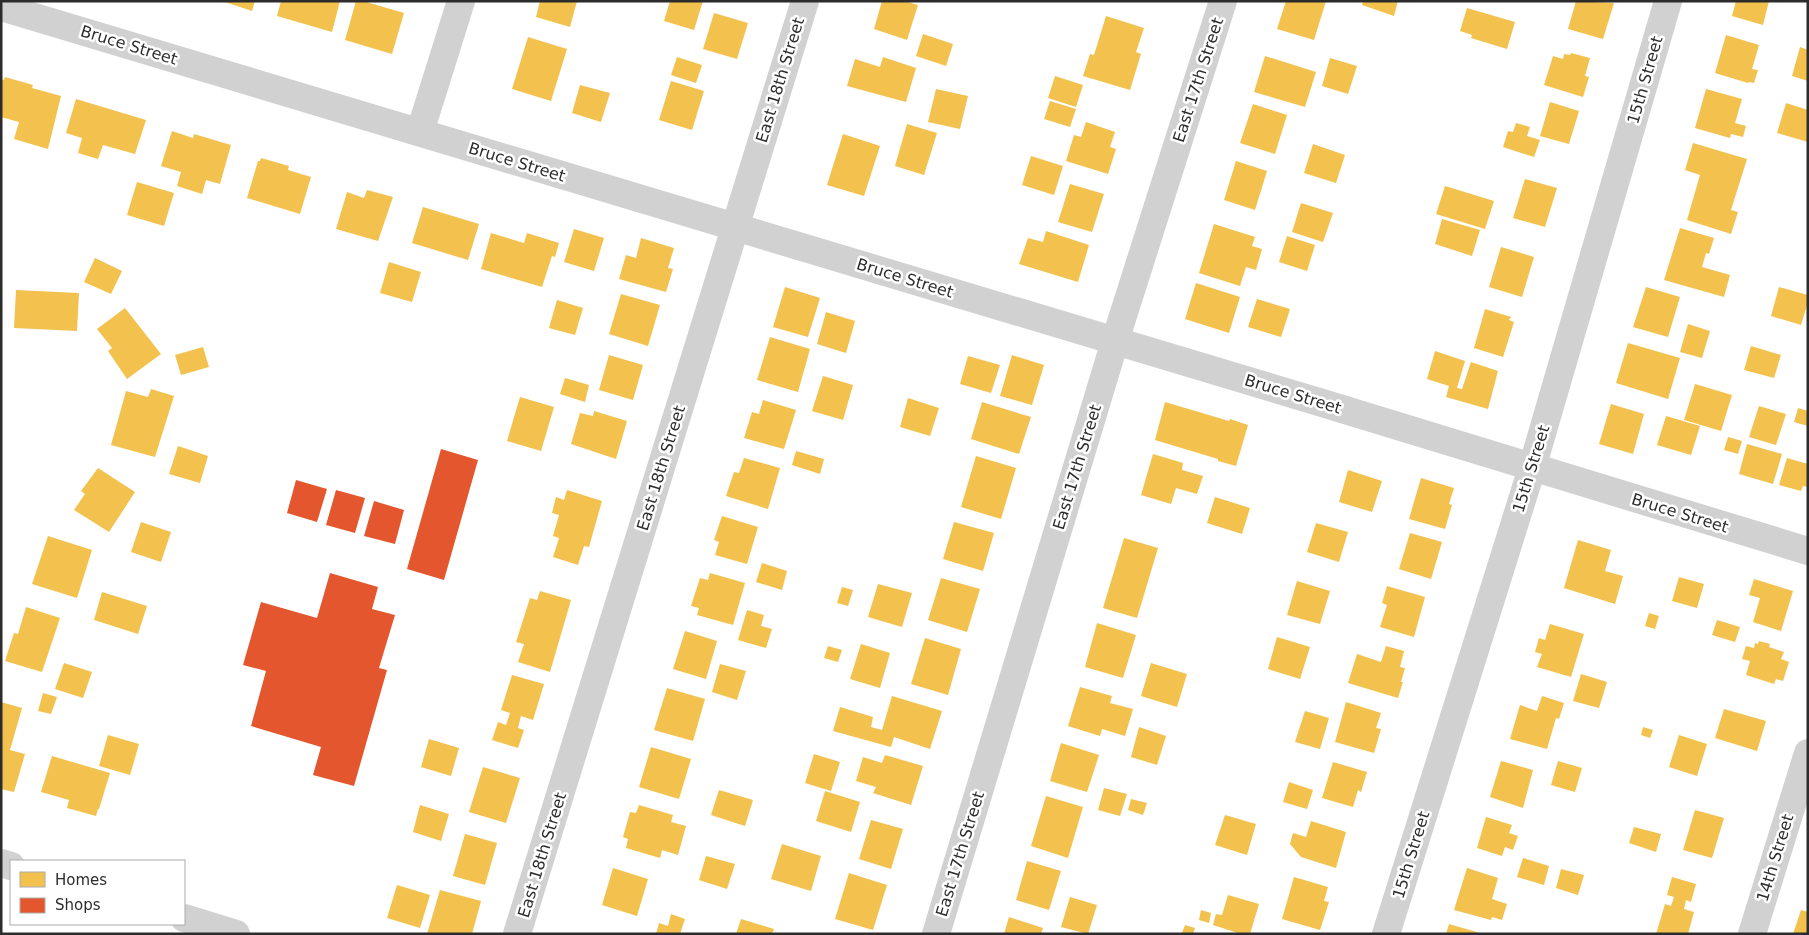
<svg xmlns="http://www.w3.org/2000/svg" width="1809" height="935" font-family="'DejaVu Sans',sans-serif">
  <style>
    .homes { fill: #f2c14e }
    .shops { fill: #e4572e }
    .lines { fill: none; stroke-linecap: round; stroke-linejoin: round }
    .minor { stroke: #d1d1d1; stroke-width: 28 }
    .labels { text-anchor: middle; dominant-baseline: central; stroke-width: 5; stroke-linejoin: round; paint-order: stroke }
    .street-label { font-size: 16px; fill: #2c2c2c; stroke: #fff }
  </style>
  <rect width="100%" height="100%" fill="#fff"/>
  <path class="homes" d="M222,1H255L252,11Z
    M281,1H340L332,32L277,16Z
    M356,1H363L404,13L392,54L345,40Z
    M540,1H577L570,27L536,17Z
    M670,1H703L694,30L664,21Z
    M882,1H905L918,5L907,40L874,29Z
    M1286,1H1326L1314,40L1277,29Z
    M1363,1H1398L1394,16L1362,5Z
    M1576,1L1614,3L1603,39L1568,29Z
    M1736,1H1769L1763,25L1732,16Z
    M1467,8L1515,22L1507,49L1471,38L1472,35L1460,31Z
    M714,13L748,23L737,59L703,49Z
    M1106,16L1144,28L1136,52L1141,54L1130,90L1083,76L1090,54L1094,55Z
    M923,34L953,44L946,66L916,56Z
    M1726,35L1759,45L1752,69L1758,70L1754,83L1749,82L1748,83L1715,73Z
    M528,37L567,49L551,101L512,89Z
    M1800,47L1808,50V81L1792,76Z
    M1571,53L1590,58L1585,76L1589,77L1583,97L1544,85L1553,56L1563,59L1564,54L1570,55Z
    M1265,56L1316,72L1305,107L1254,92Z
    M677,57L702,65L696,83L671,75Z
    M883,57L916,68L906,102L847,86L855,59L880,67Z
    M1330,58L1357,66L1348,94L1322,86Z
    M1055,76L1083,85L1076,107L1048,98Z
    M5,77L33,85L32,88L61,96L48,149L14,139L19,122L1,117V79L4,80Z
    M671,81L704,91L692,130L659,120Z
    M580,85L610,93L601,122L572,113Z
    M936,89L968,96L960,129L928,122Z
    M1706,89L1742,99L1735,123L1746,126L1743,137L1731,134L1730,138L1695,128Z
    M76,99L146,120L135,154L103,145L98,159L78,153L82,138L66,133Z
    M1050,101L1076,109L1070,127L1044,119Z
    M1550,102L1579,111L1569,144L1540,136Z
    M1786,103L1808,110V142L1777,133Z
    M1253,104L1287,115L1275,154L1240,143Z
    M1086,122L1115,132L1110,147L1116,149L1108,174L1066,161L1074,135L1081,137Z
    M1516,123L1530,127L1527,136L1540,140L1534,157L1503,147L1508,131L1513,132Z
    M907,124L937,133L924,175L895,166Z
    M172,131L193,138L194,134L231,145L220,184L206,180L202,194L177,186L181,172L161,166Z
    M843,134L880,146L864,196L827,185Z
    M1693,143L1747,159L1731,210L1738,212L1731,234L1687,220L1700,175L1685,170Z
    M1313,144L1345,155L1336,183L1304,173Z
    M1031,156L1063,166L1054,195L1022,185Z
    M261,158L289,166L288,170L311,177L300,214L247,198L258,161H260Z
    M1236,161L1267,171L1255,210L1224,200Z
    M1525,179L1557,188L1545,227L1513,218Z
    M137,182L174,193L164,226L127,215Z
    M1070,184L1104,194L1092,232L1058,222Z
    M1445,186L1494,201L1485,229L1436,214Z
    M367,190L393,197L378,241L336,229L347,192L364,198Z
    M1301,203L1333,213L1323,242L1292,232Z
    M423,207L479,224L468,260L412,243Z
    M1442,219L1480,230L1472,256L1435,244Z
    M1214,224L1255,237L1252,246L1262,249L1256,270L1246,267L1240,286L1199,273Z
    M1680,228L1714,238L1709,254L1706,253L1702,267L1730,275L1724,297L1664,280Z
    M574,229L604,238L594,271L564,262Z
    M1046,231L1089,245L1078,282L1019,264L1028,238L1043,242Z
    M491,233L524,243L527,233L559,243L555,257L552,256L542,287L481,269Z
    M1287,236L1315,245L1307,271L1279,262Z
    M641,238L674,248L668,268L673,269L666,292L619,279L626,255L636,258Z
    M1501,247L1534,257L1522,297L1489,287Z
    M95,258L122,271L111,294L84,282Z
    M389,262L421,272L412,302L380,293Z
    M1196,283L1240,297L1229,333L1185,319Z
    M785,287L820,298L808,337L773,327Z
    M1646,287L1680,297L1668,337L1633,327Z
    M1779,287L1808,295V302L1801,325L1771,316Z
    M16,290L79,293L77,331L14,328Z
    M621,294L660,305L648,346L609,334Z
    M1257,299L1290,309L1281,337L1248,327Z
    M557,300L583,308L575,335L549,328Z
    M125,308L161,354L127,379L108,351L112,348L97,329Z
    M1485,309L1511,317L1509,320L1514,322L1503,357L1474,348Z
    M826,312L855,321L846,353L817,344Z
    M1688,324L1710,331L1702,358L1680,352Z
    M770,337L810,349L798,392L757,380Z
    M1628,343L1680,358L1668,399L1616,383Z
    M1751,346L1781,355L1774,378L1744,370Z
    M203,347L209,367L181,375L175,355Z
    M1435,351L1465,361L1457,388L1462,389L1471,362L1498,371L1488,409L1446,397L1449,386L1427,379Z
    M609,355L643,365L633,400L599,390Z
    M1012,355L1044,365L1032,405L1000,396Z
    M968,356L1000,365L991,393L960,384Z
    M823,376L853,385L843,420L812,411Z
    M565,378L589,385L585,402L560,394Z
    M1695,384L1732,395L1721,431L1684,420Z
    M151,389L174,396L155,457L111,445L126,391L148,397Z
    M520,397L554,407L541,451L507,441Z
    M908,398L939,408L930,436L900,427Z
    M763,400L796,410L784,449L744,438L752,412L759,414Z
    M982,402L1031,417L1019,454L971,439Z
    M1165,402L1229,421L1230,419L1248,425L1236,466L1218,461V459L1155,440Z
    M1611,404L1644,414L1633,454L1599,444Z
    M1759,406L1786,414L1776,445L1749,437Z
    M1798,408L1808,411V426L1794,422Z
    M594,411L627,421L616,459L571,444L580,413L593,416Z
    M1666,416L1700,426L1691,455L1657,445Z
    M1728,437L1742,441L1738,454L1724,450Z
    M1747,444L1782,454L1773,484L1739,474Z
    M178,446L208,456L200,483L169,474Z
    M796,451L824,459L820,474L792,465Z
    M1153,454L1183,463L1182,470L1203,476L1197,494L1176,488L1171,504L1141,495Z
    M976,456L1016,468L1001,519L961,507Z
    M744,458L780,468L768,509L726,496L734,472L739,473Z
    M1787,458L1808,464V487L1803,486L1801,491L1779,485Z
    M98,468L135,492L109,532L74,510L85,494L81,491Z
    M1348,470L1382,481L1372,512L1339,502Z
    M1421,478L1454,488L1449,504L1452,505L1445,529L1409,519Z
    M567,490L602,501L589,547L584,546L578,565L553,557L559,538L553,536L559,515L552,513L556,497L564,500Z
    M1215,497L1250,508L1242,534L1207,523Z
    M722,516L758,527L747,564L715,555L719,542L714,540Z
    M141,522L171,532L161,562L131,552Z
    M954,522L994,533L983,571L943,559Z
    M1316,523L1348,532L1339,562L1307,552Z
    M1410,533L1442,542L1431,579L1399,569Z
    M48,536L92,550L77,598L32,584Z
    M1124,538L1158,548L1137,618L1103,608Z
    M1578,540L1611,550L1605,571L1623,576L1615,604L1564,588Z
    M762,563L787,571L782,590L756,582Z
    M710,573L745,583L733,625L697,615L699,608L691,606L700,578L708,580Z
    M1679,577L1704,584L1697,608L1672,601Z
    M941,578L980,589L967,632L928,620Z
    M1754,579L1793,591L1781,631L1753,622L1760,598L1749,595Z
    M1297,581L1330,591L1320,624L1287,615Z
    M878,584L912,593L902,627L868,617Z
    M1387,586L1425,597L1414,637L1380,627L1387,605L1382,603Z
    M842,587L853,590L848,606L837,603Z
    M540,591L571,600L550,672L518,662L524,644L516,642L530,598L537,600Z
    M102,592L147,606L138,634L94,620Z
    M26,607L60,618L42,672L5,661L14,633L18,634Z
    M747,610L764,615L761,626L772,629L766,648L738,640Z
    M1649,613L1659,616L1655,629L1645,626Z
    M1717,620L1740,627L1735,642L1712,635Z
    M1097,623L1136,635L1123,678L1085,667Z
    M1550,624L1584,634L1571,677L1537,667L1542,654L1535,652L1539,638L1545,640Z
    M685,631L717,641L706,679L673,669Z
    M1277,637L1310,647L1300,679L1268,669Z
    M925,638L961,649L948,695L911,684Z
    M1759,641L1770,644L1769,647L1784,652L1781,659L1789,662L1783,681L1776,679L1774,684L1746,675L1750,661L1742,659L1746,646L1754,648L1755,643L1758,644Z
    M861,644L890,653L880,688L850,679Z
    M828,646L842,650L838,662L824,658Z
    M1386,646L1404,651L1400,667L1405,668L1401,682H1403L1398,698L1348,683L1357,654L1381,662Z
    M64,663L92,672L83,698L55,689Z
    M1151,663L1187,674L1177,707L1141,696Z
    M720,664L746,671L737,700L712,692Z
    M1581,674L1607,682L1599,708L1573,701Z
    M512,675L544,684L533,720L521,716L518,728L524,730L518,748L492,740L498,722L506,725L510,713L501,710Z
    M1080,687L1112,696L1110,703L1133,709L1125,736L1102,729L1100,736L1068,726Z
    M667,688L705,699L693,741L654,730Z
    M43,693L57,697L51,714L38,711Z
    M892,696L942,711L930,749L894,737L891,747L833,731L840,707L873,717L871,727L882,730Z
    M1542,696L1564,703L1559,719L1556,718L1547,749L1510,739L1520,705L1537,711Z
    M1,702L22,708L10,750L25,754L14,792L1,789Z
    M1346,702L1381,713L1376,728L1381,729L1374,753L1335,742Z
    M1724,709L1766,721L1757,751L1715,738Z
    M1305,711L1329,718L1320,749L1295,742Z
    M1139,727L1166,736L1157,765L1131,757Z
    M1643,727L1653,730L1650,738L1641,735Z
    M108,735L139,744L130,775L99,766Z
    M1679,735L1707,744L1697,776L1669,767Z
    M429,739L459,748L451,776L421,767Z
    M1061,743L1099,755L1087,792L1050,781Z
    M651,747L691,759L679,799L639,787Z
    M814,754L840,762L831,791L805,783Z
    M885,755L923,766L911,805L873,793L876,787L856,781L863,757L882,763Z
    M52,756L110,773L99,809H98L96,816L67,808L69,800L41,792Z
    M1501,761L1533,770L1523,808L1490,797Z
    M1558,761L1582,768L1575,792L1551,785Z
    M1333,762L1367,772L1361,792L1358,790L1353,807L1322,798Z
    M483,767L520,778L506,823L469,812Z
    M1289,782L1313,790L1307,809L1283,802Z
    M1104,788L1127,794L1120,816L1098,810Z
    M719,790L753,800L745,826L711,815Z
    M825,791L860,802L851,832L816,821Z
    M1046,796L1083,807L1068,858L1031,846Z
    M1131,799L1147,803L1143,815L1128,810Z
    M420,805L449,814L441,841L413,832Z
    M639,805L673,815L671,822L686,826L678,855L662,850L660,858L626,848L628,839L623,837L630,812L636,813Z
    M1695,810L1724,818L1712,858L1683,850Z
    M1225,815L1256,824L1247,855L1215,845Z
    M1486,817L1512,825L1509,833L1518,836L1513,850L1505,847L1502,856L1477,848Z
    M871,820L903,829L891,869L859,859Z
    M1311,821L1346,832L1336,868L1301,857L1290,844L1293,833L1306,837Z
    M1634,827L1661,834L1656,852L1629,843Z
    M465,834L497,843L485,885L453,876Z
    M782,844L821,856L811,891L771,879Z
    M706,856L735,864L727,889L699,880Z
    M1523,858L1549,866L1544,885L1517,877Z
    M1027,861L1061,871L1049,910L1016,900Z
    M613,868L648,879L637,916L602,905Z
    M1467,868L1498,878L1492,899L1507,904L1502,920L1492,917L1491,920L1454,910Z
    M1561,869L1584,875L1578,895L1556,888Z
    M849,873L887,885L873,930L835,919Z
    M1294,877L1328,887L1324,901L1329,902L1320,930L1282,919Z
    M1672,877L1696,884L1691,902L1686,900L1684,909L1694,912L1688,934H1656L1665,904L1671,906L1674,897L1667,895Z
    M397,885L430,895L420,928L387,918Z
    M440,890L481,901L472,934H427Z
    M1228,895L1259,904L1250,934H1241L1213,925L1216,914L1222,915Z
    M1070,897L1097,905L1088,934L1061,927Z
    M1201,910L1211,913L1209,923L1199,920Z
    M1801,910L1808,912V934H1793Z
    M671,914L685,919L680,934H656L659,923L668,926Z
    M1009,917L1043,928L1041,934H1004Z
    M741,919L774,929L772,934H736Z
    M1449,924L1480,933V934H1446Z
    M1185,925L1195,928L1193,934L1182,933Z"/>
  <path class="shops" d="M441,449L478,460L444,580L407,569Z
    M296,480L327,489L317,522L287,513Z
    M336,490L365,498L355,533L326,525Z
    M374,501L404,510L395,544L364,536Z
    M330,573L378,587L372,609L395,615L379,668L387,670L354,786L313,775L321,747L251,726L266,671L243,665L261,602L317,618Z"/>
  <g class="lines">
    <path class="minor" d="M1,7L1319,402L1808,551
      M420,132L461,1
      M1,863L11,866
      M184,918L236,934
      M517,934L805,1
      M936,934L1115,341L1223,1
      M1386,934L1532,468L1668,1
      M1752,934L1808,753"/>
  </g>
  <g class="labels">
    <g class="street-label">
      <text transform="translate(129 45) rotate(17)">Bruce Street</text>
      <text transform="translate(780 80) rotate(-73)">East 18th Street</text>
      <text transform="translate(1198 80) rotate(-72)">East 17th Street</text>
      <text transform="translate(1645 80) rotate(-74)">15th Street</text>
      <text transform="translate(517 162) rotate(17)">Bruce Street</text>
      <text transform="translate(905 278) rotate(17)">Bruce Street</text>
      <text transform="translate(1293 394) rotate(17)">Bruce Street</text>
      <text transform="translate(1077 467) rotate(-73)">East 17th Street</text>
      <text transform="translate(661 468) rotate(-73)">East 18th Street</text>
      <text transform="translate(1531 469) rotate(-73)">15th Street</text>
      <text transform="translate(1680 513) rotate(17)">Bruce Street</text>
      <text transform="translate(960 854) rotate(-73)">East 17th Street</text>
      <text transform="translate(542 855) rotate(-73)">East 18th Street</text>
      <text transform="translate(1411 855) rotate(-73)">15th Street</text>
      <text transform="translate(1775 858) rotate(-73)">14th Street</text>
    </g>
  </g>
  <rect width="1809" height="935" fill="none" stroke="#2c2c2c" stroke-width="5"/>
  <rect x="10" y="860" width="175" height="65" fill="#ffffff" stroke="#ababab"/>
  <rect x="20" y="872" width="25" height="15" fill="#f2c14e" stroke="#ababab"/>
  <text x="55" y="885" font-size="15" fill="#2c2c2c">Homes</text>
  <rect x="20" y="898" width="25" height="15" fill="#e4572e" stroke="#ababab"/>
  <text x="55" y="910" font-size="15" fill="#2c2c2c">Shops</text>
</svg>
